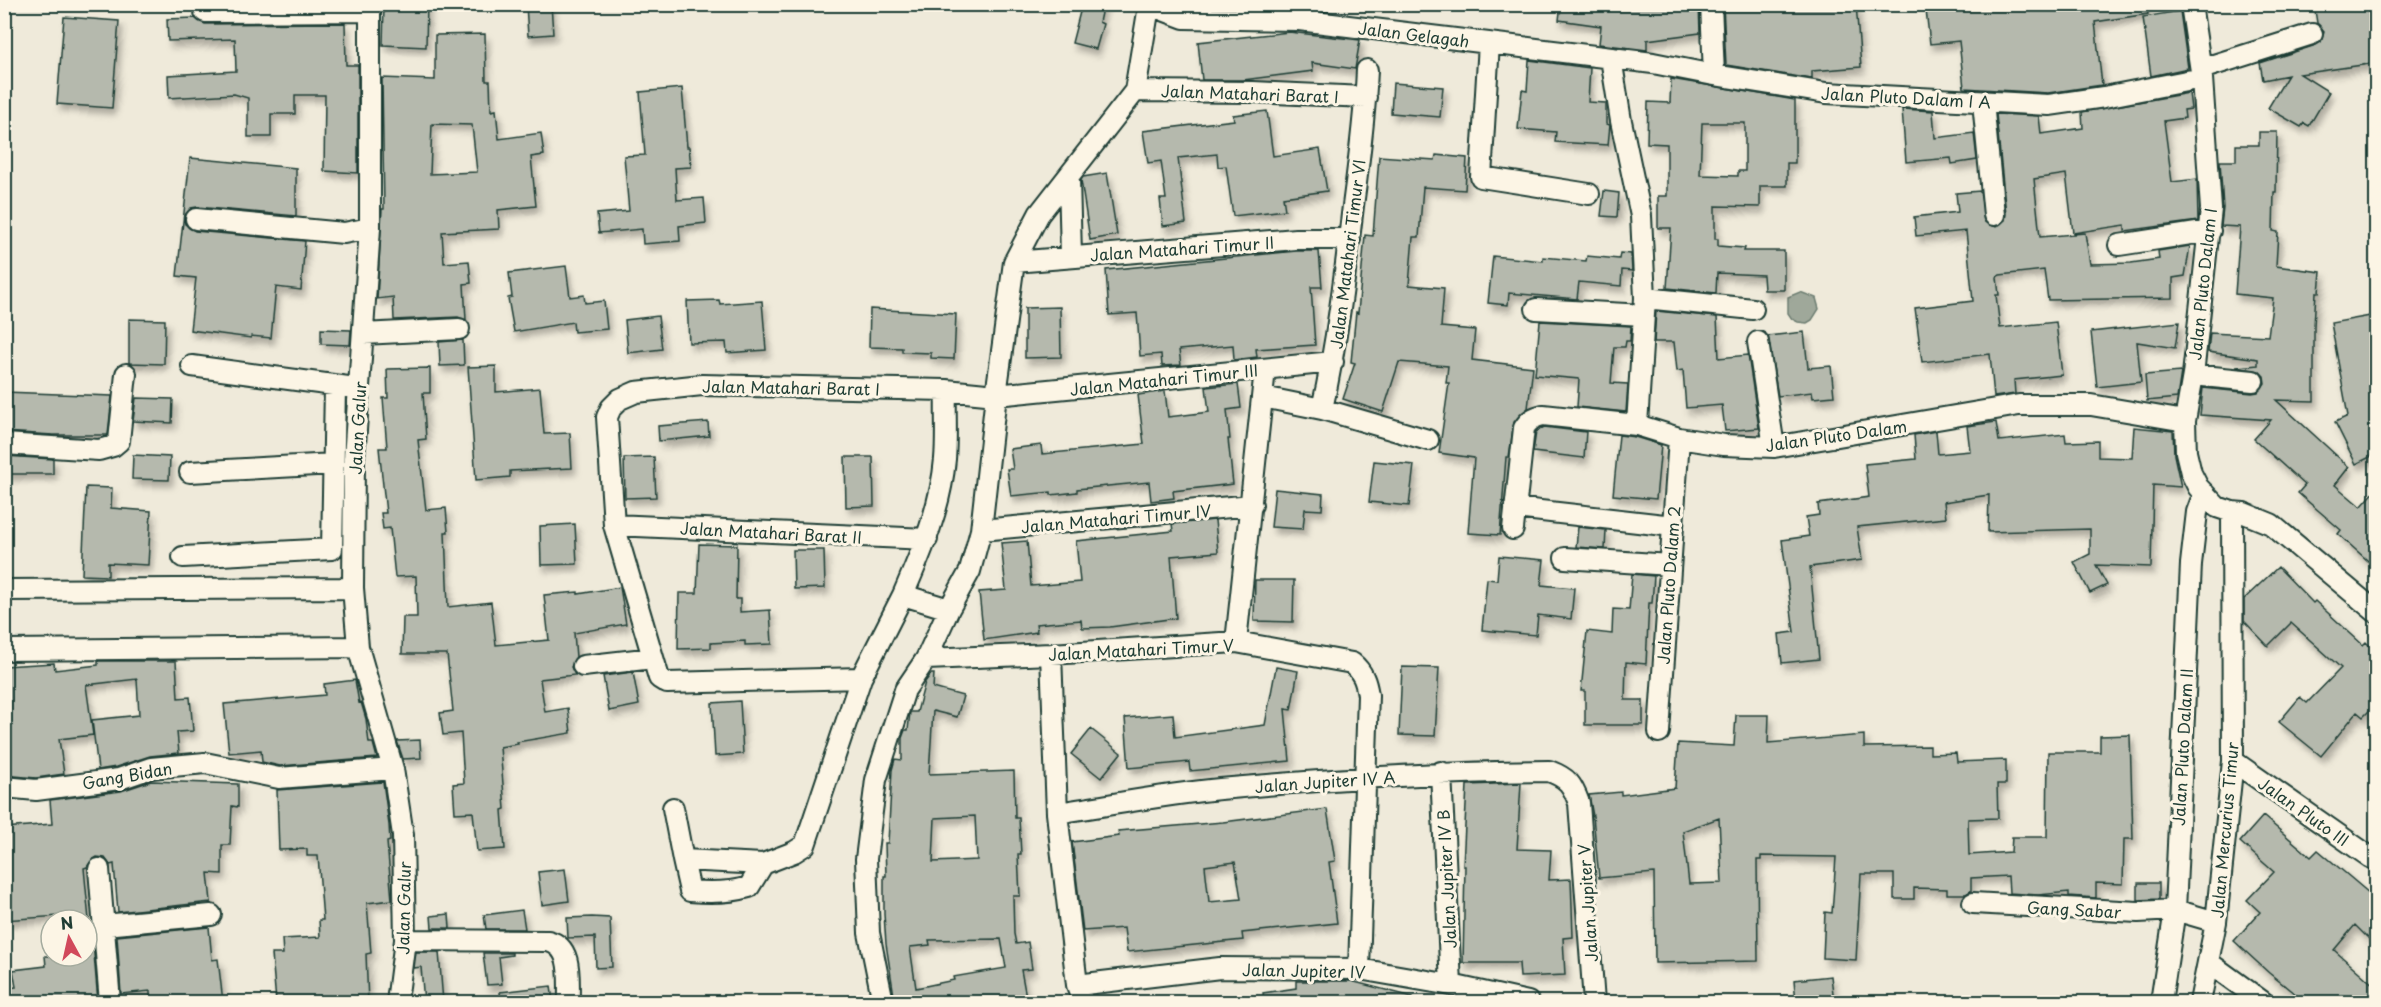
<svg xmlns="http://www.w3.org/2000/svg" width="2381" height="1007" font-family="'Playpen Sans',sans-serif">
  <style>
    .water { fill: #9fa89a; stroke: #6c7d71; stroke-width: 1.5 }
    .building { fill: #b5b9ad; stroke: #1f3d34; stroke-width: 1.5; fill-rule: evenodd; filter: url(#shadow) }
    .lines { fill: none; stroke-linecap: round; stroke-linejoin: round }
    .minor-casing { stroke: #1f3d34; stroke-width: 24 }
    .minor { stroke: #fcf5e5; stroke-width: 20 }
    .labels { text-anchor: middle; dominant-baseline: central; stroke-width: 6; stroke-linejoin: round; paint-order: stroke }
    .street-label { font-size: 16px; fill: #1f3d34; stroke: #fcf5e5 }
  </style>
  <defs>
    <filter id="shadow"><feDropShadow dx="3.5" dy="6" stdDeviation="3" flood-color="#0004"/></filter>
  </defs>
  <rect width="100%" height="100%" fill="#efeada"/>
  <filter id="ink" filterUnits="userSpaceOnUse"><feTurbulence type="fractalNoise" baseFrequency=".0167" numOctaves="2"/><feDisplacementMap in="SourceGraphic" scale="12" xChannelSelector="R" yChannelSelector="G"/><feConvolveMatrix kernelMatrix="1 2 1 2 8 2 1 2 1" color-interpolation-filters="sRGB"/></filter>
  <g filter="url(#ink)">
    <path class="water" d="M1800,292L1816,298L1819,309L1812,320L1807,323L1798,322L1792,319L1788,313V297Z"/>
    <path class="building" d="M384,4H427L426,47L383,45Z
      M526,4H551L553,34L528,36Z
      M1082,4H1103L1099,22L1103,24L1096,49L1072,43Z
      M1561,4H1699L1700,33L1647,40V50L1599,44L1601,26L1559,20Z
      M1723,4H1856L1861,67L1812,71V79L1726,65Z
      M1972,4H2147L2148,14L2095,22L2102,85L2048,93L1964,88L1959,41L1930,44L1926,10Z
      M2314,4H2376V63L2300,74L2329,92L2309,126L2304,123L2301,127L2268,108L2288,75L2263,80L2260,63L2316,45L2321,42L2324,31L2317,23Z
      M2180,11L2188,68L2151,76L2143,17Z
      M64,17L119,21L112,108L57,104Z
      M195,18L205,24L345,23L346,65H358V173L324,171L325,95H295V114H271V137H248V98L234,94L169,98L168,75L236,71L235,39L168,41L167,19Z
      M1289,32L1360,40L1355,69L1312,63L1313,71L1243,80H1202L1198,42Z
      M485,34L486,81H490L491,111L496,110L499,139L541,133L544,155L531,157L536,206L498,210L499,229L442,232L444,263L469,261L471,283L464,284L466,320L458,317L394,320L393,297L377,299L382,209H384L382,78L435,80V35ZM432,124L472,125L477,172L430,174Z
      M1529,60L1590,68L1588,102L1606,103V124L1610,125L1608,145L1555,142L1556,132L1518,129L1522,90L1527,91Z
      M1671,79L1795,100V163H1787V186H1760V207L1715,206V239H1718V246L1745,248L1744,251H1784V290H1764L1763,275L1717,273L1716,293L1667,288L1671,228H1658V196H1667V144L1647,143L1648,102L1670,103ZM1702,123H1745V171H1738V176L1700,175Z
      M1393,83L1443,87L1440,117L1391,113Z
      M682,88L687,147H689L691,167L675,168L677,200L704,198L706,223L679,226L680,241L643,244L642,229L599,233L597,214L629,211L624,156L645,155L640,92Z
      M2189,93L2191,109L2184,110L2185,118L2164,121L2172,182L2197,179L2198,221L2125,231V225L2073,233L2066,174L2034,179L2040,237L2085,233L2090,264L2131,263L2159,259L2158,251L2190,246L2185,276L2173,278V298L2048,300L2044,270L2000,275L1997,277L1999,295H1996L2000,328L2056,322L2062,375L2014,380L2015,394L1994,397L1990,354L1922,362L1915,308L1973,301L1966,231L1916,236L1914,217L1958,212L1956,193L1980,191L1985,222L1996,227L2005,220L2006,214L1996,114L2039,116L2041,134L2083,128L2082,112Z
      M1902,109L1933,111L1935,138L1974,133L1977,160L1952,164L1951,158L1906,162Z
      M1267,111L1273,156L1320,149L1327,191L1283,197L1285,210L1233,216L1226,166L1218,167L1217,154L1178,158L1186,223L1163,226L1160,199H1166L1161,161L1148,163L1143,131L1234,120L1233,115Z
      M2259,132H2277L2276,192H2274L2273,231L2278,232L2276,266L2321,272L2319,292H2316L2314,326V401L2276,400L2349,467L2335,485L2361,507L2376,490V568L2338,534L2341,530L2298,493L2305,485L2254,439L2271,420L2200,415L2203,388L2252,393L2258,392L2265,383L2264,376L2259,371L2236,367L2258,365V359L2208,352L2210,333L2268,336L2273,298L2235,294L2240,227L2221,226L2223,208L2220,161H2236V145H2259Z
      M1436,155L1467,158L1465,190L1423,187L1419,237H1413L1409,285L1444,288L1441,327L1475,330L1472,360L1533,367L1528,408L1514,422L1509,457H1506L1500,535L1468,533L1474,458L1439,453L1449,383H1446L1448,366L1399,362L1383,412L1343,399L1355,363L1351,362L1356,312L1358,313L1365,235L1373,236L1379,156L1435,160Z
      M190,158L296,168V216L197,207L191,208L184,217L185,224L195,231L305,241L301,290L276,287L271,338L251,336V338L190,330L196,278L177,276Z
      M1107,173L1117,235L1090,240L1081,180L1083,177Z
      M1604,191L1619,193L1617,217L1601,216Z
      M1296,251H1319L1322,287H1311L1315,345L1256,349L1257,357L1234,360L1233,345L1179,350L1181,365L1162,366L1161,354L1140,356L1137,313L1109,315L1106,270Z
      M1620,253L1631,254L1632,271L1622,270L1621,286L1579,282L1577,299L1509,293L1508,305L1488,303L1493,256L1543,261V257L1586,261L1587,256L1619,259Z
      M566,266L570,297L584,295L585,303L604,301L607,329L574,332L573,322L514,332L508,298L512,297L509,273Z
      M719,300L720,304L762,301L766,350L727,353L726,342L689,343L687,301Z
      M1060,307L1061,357L1025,358V308Z
      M870,309L956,314L954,359L931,358V353L902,352V348L869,347Z
      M1656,311L1717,317L1719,358L1748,355L1759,428L1725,431L1722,405L1686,408L1683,370L1677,371L1674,342H1654Z
      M2376,315V454L2356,464L2335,422L2348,416L2331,323Z
      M658,316L662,349L628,353L625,320Z
      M129,319L165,320L164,364L129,363Z
      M1540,321L1631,326L1630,341H1626L1625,347H1614L1611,383L1628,384L1626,412L1577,407L1579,379L1535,375Z
      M2179,322L2175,348L2137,342L2141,382L2097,387L2091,332Z
      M321,329L351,330L350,345L321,344Z
      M1804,332L1808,368L1831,366L1834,396L1813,398L1812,392L1778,396L1768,336Z
      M463,340L464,365L440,366L439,342Z
      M496,366V392L540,388L544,434L570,433L572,468L510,471V477L476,480L468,367Z
      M430,368V393H423L426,439L418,440L426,510L446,508L448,532H445L448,607L491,602L496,645L549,640L544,595L578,592V594L620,587L626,624L574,633L576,657L571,667L575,675L540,679L545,712L568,708L571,733L517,742L518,744L500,747L505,809L502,810L505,849L477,851L473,812L455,813L453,784L464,783L461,733L443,735L440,713L453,711L447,654H402L403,617H417L416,576L395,577L390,528L383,529L381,513H386L379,448H387L383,398H388L387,369Z
      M2181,372L2177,398L2147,401L2145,375Z
      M1238,384L1241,408L1227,410L1230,439H1228L1233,484L1173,491L1174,498L1151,501L1149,482L1077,489V492L1051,495V492L1011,496L1007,469H1013L1010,449L1041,445L1042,454L1144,444L1138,395L1165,391L1168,417L1209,412L1206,387Z
      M4,392L112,396L108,435H53L4,432Z
      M136,398L173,399L172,423L133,421Z
      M708,422L709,436L659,441L658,426Z
      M1996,422L1999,441L2065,434L2066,442L2098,441V457L2132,458L2134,427L2173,431L2174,455L2181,487L2153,485L2151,567L2096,565L2107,585L2090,593L2074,562L2090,554V529L1988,532L1989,495L1944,502L1946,518L1857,527L1862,560L1810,567L1819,659L1782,663L1779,634L1794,632L1782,540L1809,536L1806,517L1819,515L1818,504L1869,497L1865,464L1916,459L1914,435L1936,431L1938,454L1970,451L1967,426Z
      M1544,427L1586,432L1584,458L1533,452L1536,432Z
      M1619,435L1635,437L1661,445L1656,499L1613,495Z
      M133,455L170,457L169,480L132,479Z
      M4,456L53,459V474H4Z
      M654,457L656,497L625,498L624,458Z
      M845,457H873L874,506L846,507Z
      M1374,461L1414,465L1409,506L1369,502Z
      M86,487L112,488L111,508L151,511L148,565L108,563V576L82,575Z
      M1275,489L1323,494L1322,510L1305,509L1303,529L1271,527Z
      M1215,520L1218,552L1171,556L1176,618L1110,627L1082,628L1081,620L1036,624L1037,632L984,640L979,592L1006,590L1001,543L1027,541L1031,586L1080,582L1076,541L1173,531L1172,524Z
      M575,524L577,564L541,565L540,526Z
      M1578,527L1606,530L1605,549L1576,547Z
      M699,544L737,545L736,599H740V612L770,610L772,644L745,645V641L711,643V648L678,649L679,593H697Z
      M793,550H824L825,588L794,589Z
      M1499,556L1544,560L1541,585L1574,588L1571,619L1538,615L1536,635L1482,630L1487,579L1497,580Z
      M2278,567L2313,603L2315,601L2363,645L2366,642L2376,652V704L2363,717L2357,712L2321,756L2279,722L2300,697L2307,703L2341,668L2291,623L2268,646L2244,621V599Z
      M1632,574L1654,576L1652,603H1649L1646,664L1626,662L1625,700H1643V725H1585V691H1581L1587,631L1612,634L1613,609L1629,610Z
      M1255,580H1294L1293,622L1254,621Z
      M98,661H176L178,698L190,697L193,731L177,732L179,753L150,756L116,767L98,770L92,720L139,715L137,679L86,685L93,735L59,739L64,774L36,778L4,775V666L54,663L55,670L98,665Z
      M1276,667L1298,671L1291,710L1285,709L1290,761L1190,771L1189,762L1129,768L1125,718L1173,714L1175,737L1265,725Z
      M1402,667L1439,668L1435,736L1399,735Z
      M633,672L639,705L609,711L603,676Z
      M931,674H934L933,688L963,696L957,717L933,711L929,774L1014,771L1015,818H1019L1021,854H1018L1020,896H1013L1014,934L1016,944L1028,942L1032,969L1021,970L1027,1002H895L886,944L884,914V876H886L885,843H888L892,770L895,759L902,760V738L905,730H908L910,712H917L925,682ZM975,816L977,860L933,862L935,818ZM1001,939L1006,968L953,977L954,980L916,988L910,947L930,945L929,940Z
      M355,680L359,703L361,702L366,719L369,743H373L377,758L280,766L262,762L261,750L229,753L224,704L325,695L324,684Z
      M740,701L743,754L715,756L712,703Z
      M1736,715H1769L1768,743L1864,735V747L1930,746V754L1956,753L1957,762L2006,760V784H1997L1998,818L1968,819L1969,855L2011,852L2012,837H2047L2048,752H2100V736L2130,735L2133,839H2124L2123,884L2096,883V898L2069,896V892L2038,895L2009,893L2008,876L1971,878V891L1966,894H1947V889L1914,888V899H1894V874H1861L1856,960L1823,958L1825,912L1832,913L1836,857L1761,856V860H1757L1758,961L1655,963L1654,873L1599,878L1593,816L1589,795L1621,792V795L1675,788L1678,743L1734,746ZM1719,818L1722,883L1689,884L1683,831Z
      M1091,729L1121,753L1101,778L1071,754Z
      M420,740L421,758L403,759L397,741Z
      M151,781L238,784V807L232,806L230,845H222V874L208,873L211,902L118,912L114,864L110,865L105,858L97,857L92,860L87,867L84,868L89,920H60L59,916L4,920V828L52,824L50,800L121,791Z
      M383,782L389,825L390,841L387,842L392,900L367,903L371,953L366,954L368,1002H276L272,954H283L282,939L320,937L319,920H323L318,856H307V849L279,850L277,790Z
      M1521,783L1517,849L1551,850L1549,880L1571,879L1573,937L1563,938L1565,975L1520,977L1519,963H1463L1465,866H1463L1467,785Z
      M1327,809L1335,861L1329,862L1337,923L1242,933L1243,940L1127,952L1124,928L1083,931L1072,842L1119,836L1118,831L1223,822ZM1235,862L1241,899L1209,902L1205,866Z
      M2263,816L2311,857L2318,850L2376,899V946L2355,925L2334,950L2376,987V1002H2305L2269,973L2234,941L2260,912L2247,900L2274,872L2240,842Z
      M565,869L569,901L542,905L538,872Z
      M2138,883H2159V899L2138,900Z
      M522,910L525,929H486L484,915Z
      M449,914L450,928H432L431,916Z
      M592,917L610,918L612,967L596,968L595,937L568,938L567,918Z
      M209,927L212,960L218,959L223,1002H150V991L121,994L117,936Z
      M92,930L98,1002H6L4,988L16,987L13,970L46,966L45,956H87V931Z
      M416,952H439L443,1002H424L421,967L414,968Z
      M483,953H512V955L499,957L502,984L487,985Z
      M1831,976L1834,1002H1796L1794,980Z
      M1296,981H1351L1413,997L1412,1002H1264L1263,993L1296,988Z
      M551,986L553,1002H501L500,992Z"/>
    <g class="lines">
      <g class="minor-casing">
        <path id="minor" d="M370,4V228L354,459L353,588L358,647L393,769L403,835L405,940L397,1002
          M1147,4L1184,18L1299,20L1653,63L1714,75L1826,93L2049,105L2104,97L2202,78
          M1711,4L1714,75
          M2191,4L2202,78L2211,209L2193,375L2185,421L2186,452L2191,473L2198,487L2217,507L2232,512L2244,513L2271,524L2376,612
          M205,12L369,11
          M1299,20L1315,4
          M1489,43L1481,177L1589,194
          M1611,58L1621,121L1641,216L1645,298L1637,425L1679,438L1724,445L1774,447L2019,405H2091L2185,421
          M2201,69L2312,34
          M1135,91L1253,92L1366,97
          M1983,102L1994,215
          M1069,178L1071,256
          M196,219L344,233L370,228
          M2119,245L2210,231
          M1014,262L1296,239H1350
          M1645,298L1753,309
          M1536,309L1644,315
          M363,334L459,329
          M1758,342L1774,447
          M192,366L348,387
          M2193,375L2253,381
          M1263,397L1322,409L1428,440
          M1322,409C1337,342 1345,274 1353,206C1359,161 1365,115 1367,70
          M4,444L99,450L113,446L119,441L126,374
          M190,472L334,464
          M1515,508L1673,526
          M614,525L927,539
          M1513,529L1524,428C1529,420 1534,417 1543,415L1637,425
          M981,530L1252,505
          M183,557L332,549L335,387
          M1565,558L1670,565
          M4,590L353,588
          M949,609L903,595C922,551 941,507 945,459C947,436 945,413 946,390L996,395L1014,262L1039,214L1135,91L1149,6
          M1236,642L1265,369
          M4,650L358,647
          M1051,654L1057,813L1077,985L1083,1002
          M926,659L1051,654L1236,642L1352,663C1363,672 1366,682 1368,695L1359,969
          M583,666L653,658
          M861,678L667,683L659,678L614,525L607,417L611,408L620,399L636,392L702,385L946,390
          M1659,732L1679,438
          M2233,761L2370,857L2376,860
          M1441,772L1451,985
          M4,787L36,790L119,779L151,768L205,763L279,778L393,769
          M673,808L683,860L763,864L794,852L805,845L861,678L903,595
          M1057,813C1111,805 1166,794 1220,789C1330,779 1439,772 1549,771C1568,778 1572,784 1579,803L1594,1002
          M683,860L690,891C711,893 729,893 749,887L763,864
          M99,869L110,1002
          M1973,903L2138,912L2175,910L2216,922
          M104,925L211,915
          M405,940L548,941C574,947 568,981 569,1002
          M2208,962L2263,1002
          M1077,985L1220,968L1359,969L1451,985L1528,1002
          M883,1002L869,933L866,859L876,780L905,690L926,659L949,609L970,571L981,530L996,395L1333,362
          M2161,1002L2175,910L2191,564L2197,512L2204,493
          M2200,1002L2216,922L2233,761L2232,512"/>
      </g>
      <use href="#minor" class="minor"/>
    </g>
  </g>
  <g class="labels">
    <g class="street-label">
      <text transform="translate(1414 34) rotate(7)">Jalan Gelagah</text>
      <text transform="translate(1250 93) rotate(2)">Jalan Matahari Barat I</text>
      <text transform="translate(1906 97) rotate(3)">Jalan Pluto Dalam I A</text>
      <text transform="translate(1182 248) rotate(-4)">Jalan Matahari Timur II</text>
      <text transform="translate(1347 254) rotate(-83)">Jalan Matahari Timur VI</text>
      <text transform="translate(2202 284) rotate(-84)">Jalan Pluto Dalam I</text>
      <text transform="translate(1164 379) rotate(-6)">Jalan Matahari Timur III</text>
      <text transform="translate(791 387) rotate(1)">Jalan Matahari Barat I</text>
      <text transform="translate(357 428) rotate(-87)">Jalan Galur</text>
      <text transform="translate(1836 435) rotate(-8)">Jalan Pluto Dalam</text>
      <text transform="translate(1116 518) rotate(-5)">Jalan Matahari Timur IV</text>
      <text transform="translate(771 532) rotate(3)">Jalan Matahari Barat II</text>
      <text transform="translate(1668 585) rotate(-86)">Jalan Pluto Dalam 2</text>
      <text transform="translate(1141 649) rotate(-3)">Jalan Matahari Timur V</text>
      <text transform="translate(2182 747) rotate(-87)">Jalan Pluto Dalam II</text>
      <text transform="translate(127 775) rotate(-10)">Gang Bidan</text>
      <text transform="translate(1325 781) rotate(-4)">Jalan Jupiter IV A</text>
      <text transform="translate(2304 811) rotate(35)">Jalan Pluto III</text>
      <text transform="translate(2224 830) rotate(-85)">Jalan Mercurius Timur</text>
      <text transform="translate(1446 879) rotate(-93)">Jalan Jupiter IV B</text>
      <text transform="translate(1587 903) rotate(-94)">Jalan Jupiter V</text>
      <text transform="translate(403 908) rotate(-89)">Jalan Galur</text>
      <text transform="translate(2074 909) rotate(3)">Gang Sabar</text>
      <text transform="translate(1304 970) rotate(1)">Jalan Jupiter IV</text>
    </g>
  </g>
  <rect width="2381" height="1007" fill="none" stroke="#fcf5e5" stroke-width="24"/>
  <rect x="12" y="12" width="2357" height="983" fill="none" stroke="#1f3d34" stroke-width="2" filter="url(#ink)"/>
  <g transform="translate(69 938) rotate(352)"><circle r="28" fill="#fcf5e5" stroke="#a4ab9e" stroke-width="1.5"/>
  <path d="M0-4.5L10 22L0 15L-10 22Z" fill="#d1495b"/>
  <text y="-9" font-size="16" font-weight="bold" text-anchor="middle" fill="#1f3d34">N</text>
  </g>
</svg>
